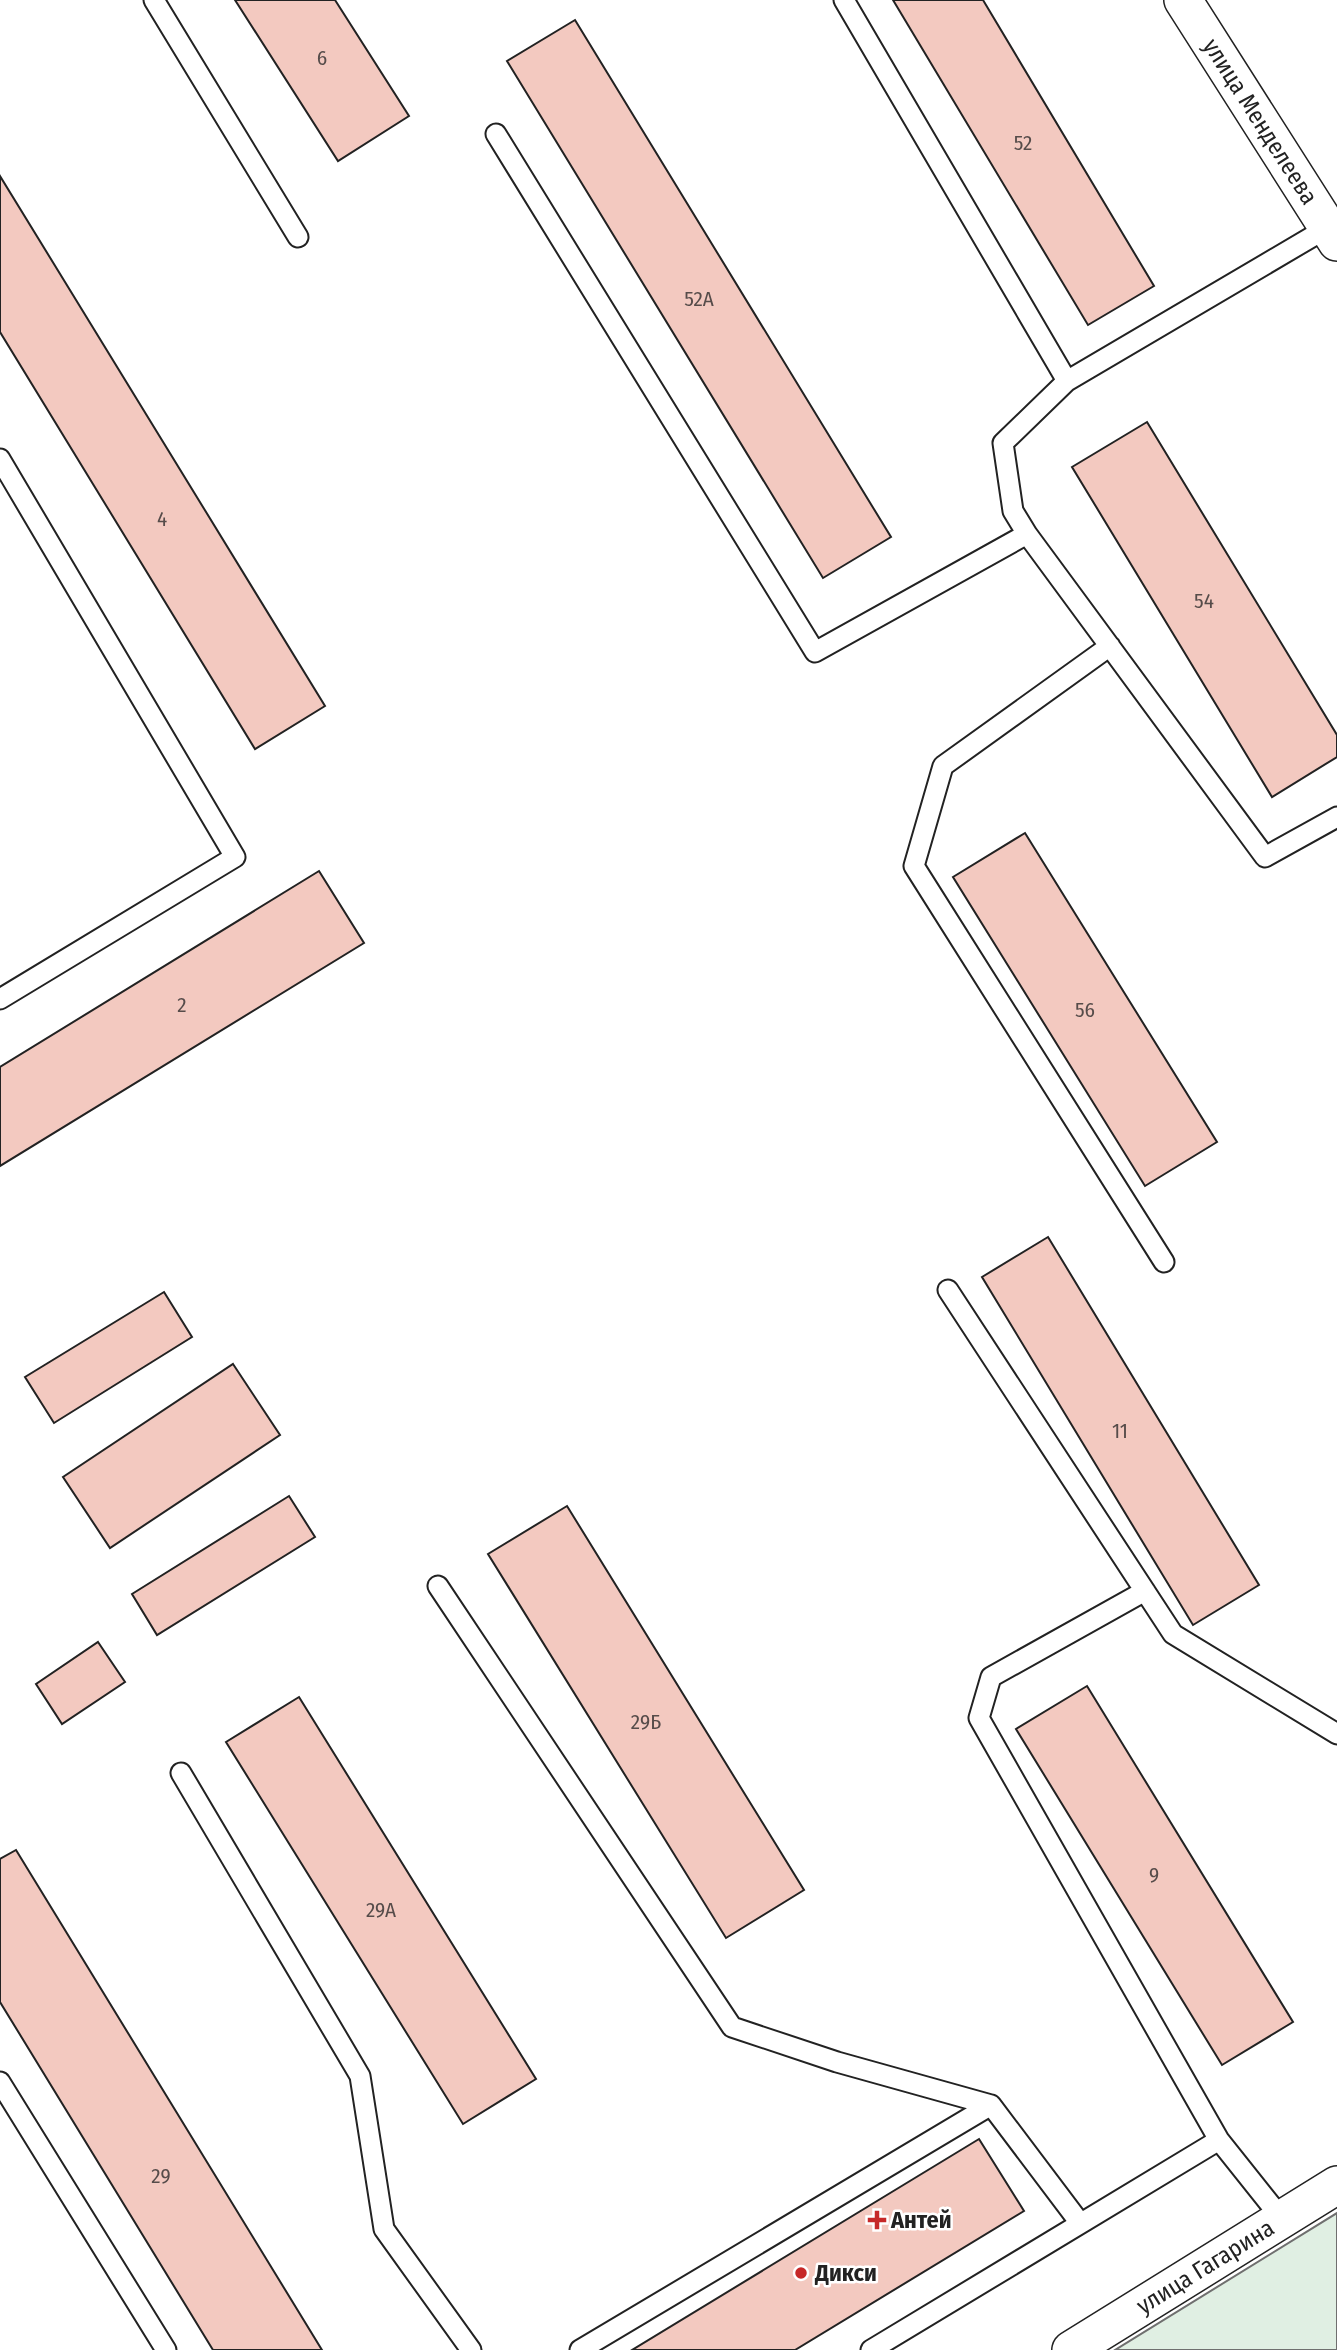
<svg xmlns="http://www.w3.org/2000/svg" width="1337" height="2350" font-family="'Fira Sans Condensed',sans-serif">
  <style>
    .green { fill: #e0efe3; stroke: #6f6f6f; stroke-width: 2 }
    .building { fill: #f3c9c0; stroke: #222; stroke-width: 2 }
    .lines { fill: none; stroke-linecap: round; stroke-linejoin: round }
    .lane-casing { stroke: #222; stroke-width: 23 }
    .street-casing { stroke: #222; stroke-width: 40 }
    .lane { stroke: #fff; stroke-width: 19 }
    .street { stroke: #fff; stroke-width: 37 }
    .poi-dot { fill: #c62828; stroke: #fff; stroke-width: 2.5 }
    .labels { text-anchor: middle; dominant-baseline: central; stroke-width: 5; stroke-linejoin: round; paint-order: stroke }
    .number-label { font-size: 21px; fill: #564c4a }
    .street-label { font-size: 24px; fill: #222; stroke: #fff }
    .poi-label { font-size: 24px; font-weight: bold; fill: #222; stroke: #fff; text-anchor: start }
  </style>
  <rect width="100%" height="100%" fill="#fff"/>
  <path class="green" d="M1337,2213V2350H1115Z"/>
  <path class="building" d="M235,0H335L409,116L338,161Z
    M893,0H983L1154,286L1088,325Z
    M575,20L891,537L823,578L507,61Z
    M0,176L325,706L255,749L0,332Z
    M1147,422L1337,735V757L1272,797L1072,467Z
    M1025,833L1217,1142L1145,1186L953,877Z
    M319,871L364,943L0,1166V1067Z
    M1048,1237L1259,1585L1193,1625L982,1277Z
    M164,1292L192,1337L54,1423L25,1377Z
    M233,1364L280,1435L110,1548L63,1477Z
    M289,1496L315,1537L157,1635L132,1594Z
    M567,1506L804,1890L726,1938L488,1554Z
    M98,1642L125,1682L62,1724L36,1684Z
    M1087,1686L1293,2022L1222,2065L1016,1729Z
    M299,1697L536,2079L463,2124L226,1742Z
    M16,1850L322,2350H213L0,2002V1859Z
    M979,2139L1024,2211L795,2350H632Z"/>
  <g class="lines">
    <g class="lane-casing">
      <path id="lane" d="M154,0L298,237
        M844,0L1067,381L1327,228
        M496,134L815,652L1027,534L1265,857L1337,817
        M0,459L235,857L0,999
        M1027,534L1013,511L1003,443L1067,381
        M1110,646L943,766L914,866L1164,1262
        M948,1290L1173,1634L1337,1734
        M438,1586L732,2027L837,2062L991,2105L1080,2223
        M1145,1591L991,1677L979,1718L1219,2140
        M181,1773L360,2076L384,2229L471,2350
        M0,2082L166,2350
        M580,2350L991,2105
        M871,2350L1219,2140L1282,2219"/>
    </g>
    <g class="street-casing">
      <g id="street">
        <path id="s1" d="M1183,0L1337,242"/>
        <path id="s2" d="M1071,2350L1337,2185"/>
      </g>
    </g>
    <use href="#lane" class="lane"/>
    <use href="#street" class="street"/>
  </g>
  <g class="poi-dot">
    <path d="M873.5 2209.5h7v7h7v7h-7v7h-7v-7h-7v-7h7z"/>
    <circle cx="801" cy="2273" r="7"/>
  </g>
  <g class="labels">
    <g class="number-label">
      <text x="322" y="58">6</text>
      <text x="1023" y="143">52</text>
      <text x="699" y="299">52А</text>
      <text x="162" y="519">4</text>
      <text x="1204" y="601">54</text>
      <text x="182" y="1005">2</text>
      <text x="1085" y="1010">56</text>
      <text x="1120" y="1431">11</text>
      <text x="646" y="1722">29Б</text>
      <text x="1154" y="1875">9</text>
      <text x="381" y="1910">29А</text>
      <text x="161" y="2176">29</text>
    </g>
    <g class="street-label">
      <text stroke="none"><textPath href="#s1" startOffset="144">улица Менделеева</textPath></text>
      <text stroke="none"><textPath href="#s2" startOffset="158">улица Гагарина</textPath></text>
    </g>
    <g class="poi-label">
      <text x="891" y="2220">Антей</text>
      <text x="815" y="2273">Дикси</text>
    </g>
  </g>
</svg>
